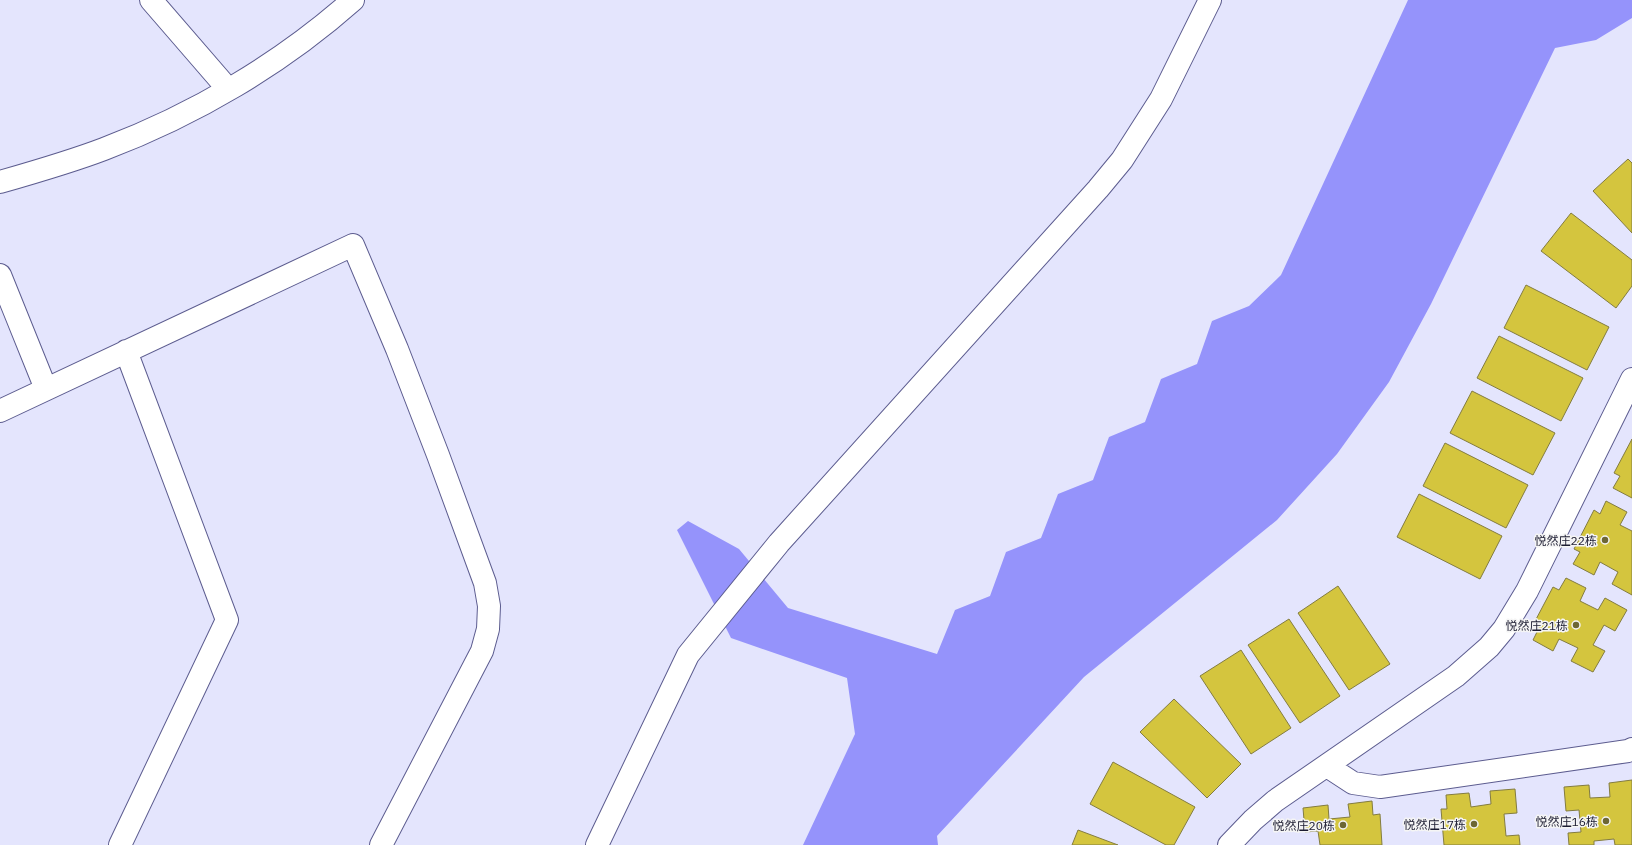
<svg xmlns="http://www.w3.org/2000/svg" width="1632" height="845" font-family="'IBM Plex Sans','Noto Sans SC',sans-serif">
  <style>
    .water { fill: #9593fb }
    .building { fill: #d4c53e; stroke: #837c40 }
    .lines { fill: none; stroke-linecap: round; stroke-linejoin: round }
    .minor-casing { stroke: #5c5c8f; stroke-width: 24 }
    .minor { stroke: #fff; stroke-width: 22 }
    .poi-dot { fill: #6d6734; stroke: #f5f5f5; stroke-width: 1.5 }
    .labels { text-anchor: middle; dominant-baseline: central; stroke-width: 3; stroke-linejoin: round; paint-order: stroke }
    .poi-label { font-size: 12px; fill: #1c1c31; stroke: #f5f5f5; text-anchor: end }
  </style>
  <rect width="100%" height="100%" fill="#e4e5fd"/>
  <path class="water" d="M1408,0H1632V18L1596,40L1555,48L1431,304L1389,382L1337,454L1277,520L1084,677L937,836L938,845H803L855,734L847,678L731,638L677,530L688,521L739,549L788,608L937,654L955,610L990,596L1006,552L1041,538L1058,494L1093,480L1109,437L1145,422L1161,379L1197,364L1212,321L1249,306L1281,275Z"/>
  <path class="building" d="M1628,159L1632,163V233L1593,191Z
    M1571,213L1632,260V286L1616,308L1541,251Z
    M1526,285L1609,327L1587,370L1504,328Z
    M1499,336L1583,378L1561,421L1477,378Z
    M1472,391L1555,433L1533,475L1450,433Z
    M1632,439V498L1613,488L1620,476L1614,473Z
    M1445,443L1528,485L1506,528L1423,486Z
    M1419,494L1502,536L1480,579L1397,537Z
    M1606,501L1627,512L1620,525L1632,531V595L1612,584L1618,572L1600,562L1594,575L1573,564L1580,552L1574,549L1594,510L1600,514Z
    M1566,578L1586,588L1580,601L1598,610L1605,598L1627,610L1615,631L1604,625L1593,645L1605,651L1593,672L1571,661L1578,648L1559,639L1553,651L1533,640L1539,628L1533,625L1553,587L1559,590Z
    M1338,586L1390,664L1349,690L1298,613Z
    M1289,619L1340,696L1300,723L1248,645Z
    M1241,650L1291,728L1251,754L1200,676Z
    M1174,699L1241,764L1207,798L1140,732Z
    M1113,762L1195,807L1174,845H1166L1090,804Z
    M1632,780V845H1615L1614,839L1594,841V845H1569L1568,833L1581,832L1579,810L1566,811L1564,787L1589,785L1590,798L1610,797L1609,783Z
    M1515,789L1517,813L1504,814L1506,836L1519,835L1520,845H1444L1441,809H1447L1446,795L1469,793L1471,807L1491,804L1490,791Z
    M1372,801L1373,815L1380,814L1382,845H1320L1318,831L1305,832L1303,808L1328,805L1329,819L1350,817L1348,804Z
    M1078,830L1118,845H1072Z"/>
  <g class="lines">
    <g class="minor-casing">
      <path id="minor" d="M151,0L228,89
        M0,182C35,172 70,162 104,149C194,115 281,64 353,0
        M0,275L46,389
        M0,411L353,245L397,349L438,455L485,583L489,606L488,629L482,651L381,845
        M1327,766L1353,783L1380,787L1628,751L1632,749
        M120,845L227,620L126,351
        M597,845L688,655L779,543L1098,189L1122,160L1161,99L1210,0
        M1229,845L1253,820L1275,801L1456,676L1489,647L1504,629L1527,591L1632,379"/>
    </g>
    <use href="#minor" class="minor"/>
  </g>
  <g class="poi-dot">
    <circle cx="1605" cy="540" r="4"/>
    <circle cx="1576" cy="625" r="4"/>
    <circle cx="1606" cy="821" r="4"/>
    <circle cx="1474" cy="824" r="4"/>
    <circle cx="1343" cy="825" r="4"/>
  </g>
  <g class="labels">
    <g class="poi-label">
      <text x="1597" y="540">悦然庄22栋</text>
      <text x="1568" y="625">悦然庄21栋</text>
      <text x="1598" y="821">悦然庄16栋</text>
      <text x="1466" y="824">悦然庄17栋</text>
      <text x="1335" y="825">悦然庄20栋</text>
    </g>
  </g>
</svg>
